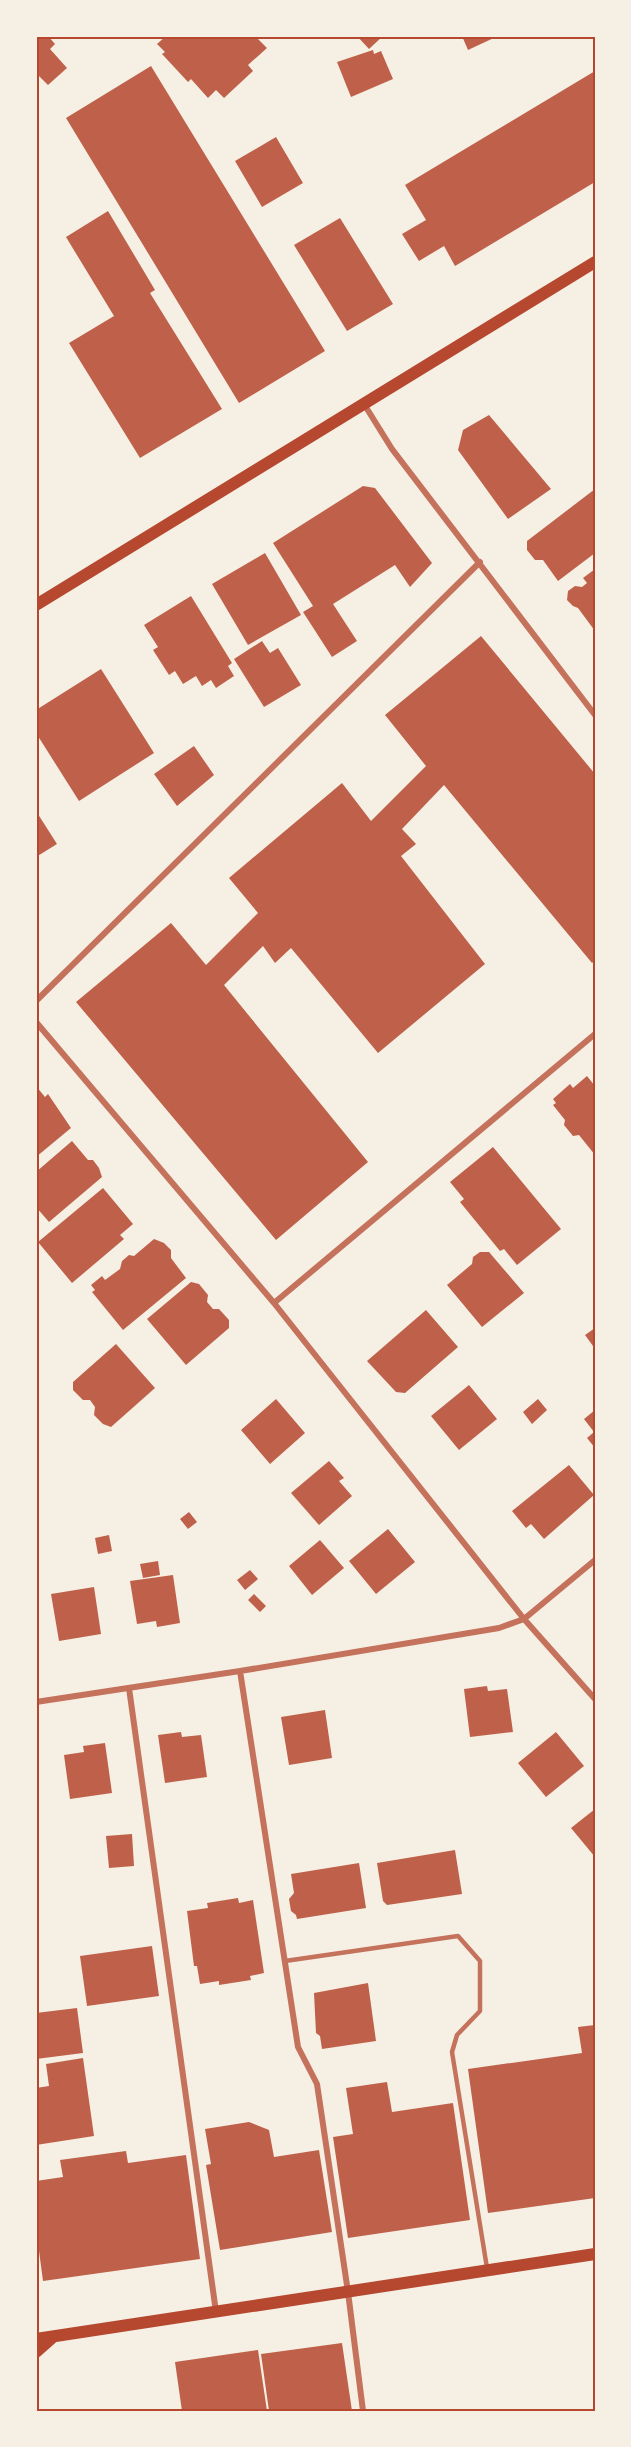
<svg xmlns="http://www.w3.org/2000/svg" width="631" height="2447" font-family="Signika,sans-serif">
  <style>
    .building { fill: #bf614a }
    .lines { fill: none; stroke-linecap: round; stroke-linejoin: round }
    .service { stroke: #c5725c; stroke-width: 4.5 }
    .minor { stroke: #c5725c; stroke-width: 6 }
    .secondary { stroke: #b5482f; stroke-width: 12 }
    .neatline { fill: none; stroke: #b5482f; stroke-width: 2 }
  </style>
  <rect width="100%" height="100%" fill="#f6efe4"/>
  <path class="building" d="M36,36H48L55,44L50,49L67,68L48,85L36,73Z
    M166,36H262L258,39L267,48L248,65L253,71L224,98L216,90L208,98L191,79L188,82L162,54L165,52L157,44Z
    M357,36H383L369,49Z
    M462,36H498L468,50Z
    M373,50L374,54L381,51L393,79L351,97L337,62Z
    M151,66L325,351L239,403L66,118Z
    M595,71V182L455,266L444,246L419,261L402,234L426,220L405,185Z
    M276,137L303,183L262,207L235,161Z
    M108,211L155,290L150,293L222,409L140,458L69,343L114,316L66,237Z
    M340,218L393,304L347,331L294,245Z
    M489,415L551,489L508,519L458,450L463,430Z
    M363,486L375,488L432,563L410,587L395,565L333,604L357,641L332,657L303,612L313,606L273,543Z
    M595,489V553L558,581L543,560H535L527,550V541Z
    M265,553L301,615L248,645L212,584Z
    M595,569V631L578,608L573,606L567,600L568,591L575,586L582,587L587,583L583,578Z
    M191,596L232,663L228,666L234,676L216,688L211,680L202,686L196,676L183,684L175,671L169,675L153,650L158,647L144,625Z
    M481,636L595,774V960L592,963L444,785L402,829L416,844L401,856L485,964L378,1053L291,948L275,963L263,946L224,985L368,1162L276,1240L76,1002L171,923L206,965L258,913L229,878L342,783L371,821L426,766L385,715Z
    M262,641L270,653L278,648L301,685L264,707L234,659Z
    M101,669L154,753L79,801L36,733V710Z
    M194,746L214,775L177,806L154,774Z
    M36,811L57,844L36,857Z
    M587,1076L595,1086V1155L579,1135L573,1136L564,1125L565,1120L553,1105L556,1103L553,1099L570,1084L573,1088Z
    M36,1086L45,1097L48,1094L71,1128L36,1157Z
    M72,1141L88,1160H93L99,1168L102,1177L49,1222L36,1207V1172Z
    M493,1147L561,1229L517,1265L504,1249L500,1251L460,1202L464,1199L450,1182Z
    M103,1188L133,1224L120,1235L124,1239L72,1283L38,1242Z
    M154,1239L164,1243L171,1250V1258L186,1278L123,1330L92,1292L95,1290L91,1285L102,1276L105,1280L120,1269L122,1261L129,1255L134,1256Z
    M480,1252H489L524,1293L482,1327L447,1285L472,1264L473,1257Z
    M191,1282L199,1284L208,1295L207,1302L213,1309H219L229,1320V1328L186,1365L147,1319Z
    M426,1310L458,1347L405,1393L396,1392L367,1361Z
    M595,1328V1345L593,1346L585,1335Z
    M116,1344L155,1388L111,1427L103,1424L94,1415L95,1407L90,1400H83L73,1390V1382Z
    M469,1385L497,1419L459,1450L431,1416Z
    M276,1399L305,1433L270,1464L241,1430Z
    M538,1399L547,1410L532,1424L523,1412Z
    M595,1410V1448L587,1438L594,1432L584,1419Z
    M329,1461L344,1478L339,1481L352,1496L319,1525L291,1493Z
    M569,1465L594,1495L544,1539L531,1524L526,1528L512,1511Z
    M189,1512L197,1522L188,1529L180,1519Z
    M388,1529L415,1562L376,1594L349,1561Z
    M109,1535L112,1551L98,1554L95,1538Z
    M320,1540L344,1568L312,1595L289,1566Z
    M158,1561L160,1575L143,1578L140,1564Z
    M250,1570L258,1579L245,1590L237,1580Z
    M173,1575L180,1623L157,1627L156,1621L137,1624L130,1581Z
    M94,1587L101,1634L59,1641L51,1594Z
    M254,1594L266,1606L260,1612L248,1600Z
    M487,1686L488,1691L507,1689L513,1732L470,1737L464,1689Z
    M325,1710L332,1758L289,1765L281,1717Z
    M181,1732L182,1737L201,1735L207,1777L165,1783L158,1735Z
    M556,1732L584,1766L546,1797L518,1763Z
    M105,1743L112,1793L70,1799L64,1755L84,1752L83,1746Z
    M595,1809V1857L571,1828Z
    M132,1834L134,1866L109,1868L106,1836Z
    M455,1850L462,1894L387,1905L383,1901L377,1863Z
    M359,1863L366,1908L297,1919L296,1915L291,1911L289,1899L294,1893L291,1874Z
    M238,1898L239,1903L253,1900L264,1973L250,1976L251,1980L219,1985V1981L200,1984L197,1966H194L187,1911L208,1908L207,1903Z
    M152,1946L159,1996L87,2006L80,1956Z
    M368,1983L376,2041L322,2049L320,2036L316,2033L314,1993Z
    M77,2008L83,2053L36,2059V2013Z
    M595,2025V2198L488,2213L468,2069L582,2053L578,2027Z
    M83,2058L94,2136L36,2145V2088L49,2086L46,2064Z
    M387,2082L392,2112L453,2103L470,2220L348,2238L333,2137L353,2134L346,2088Z
    M249,2122L269,2130L274,2157L319,2150L332,2232L220,2250L206,2165L211,2164L205,2129Z
    M126,2151L128,2163L186,2155L200,2259L43,2281L36,2228V2181L63,2177L60,2160Z
    M342,2343L352,2411H314V2409L269,2411L261,2354Z
    M258,2350L267,2411H182L175,2362Z"/>
  <g class="lines">
    <path class="service" d="M285,1961L458,1936L480,1961V2011L457,2035L452,2052L487,2268"/>
    <path class="minor" d="M364,404L392,449L595,715
      M36,1001L480,562
      M36,1022L274,1303L524,1619L595,1699
      M274,1303L595,1034
      M240,1671L298,2047L317,2084L348,2292L363,2411
      M129,1688L216,2312
      M36,1702L240,1671L499,1628L524,1619L595,1560"/>
    <path class="secondary" d="M36,605L595,262
      M36,2339L595,2254
      M36,2352L53,2337"/>
  </g>
  <rect width="631" height="2447" fill="none" stroke="#f6efe4" stroke-width="75"/>
  <rect x="38" y="38" width="556" height="2372" class="neatline"/>
</svg>
